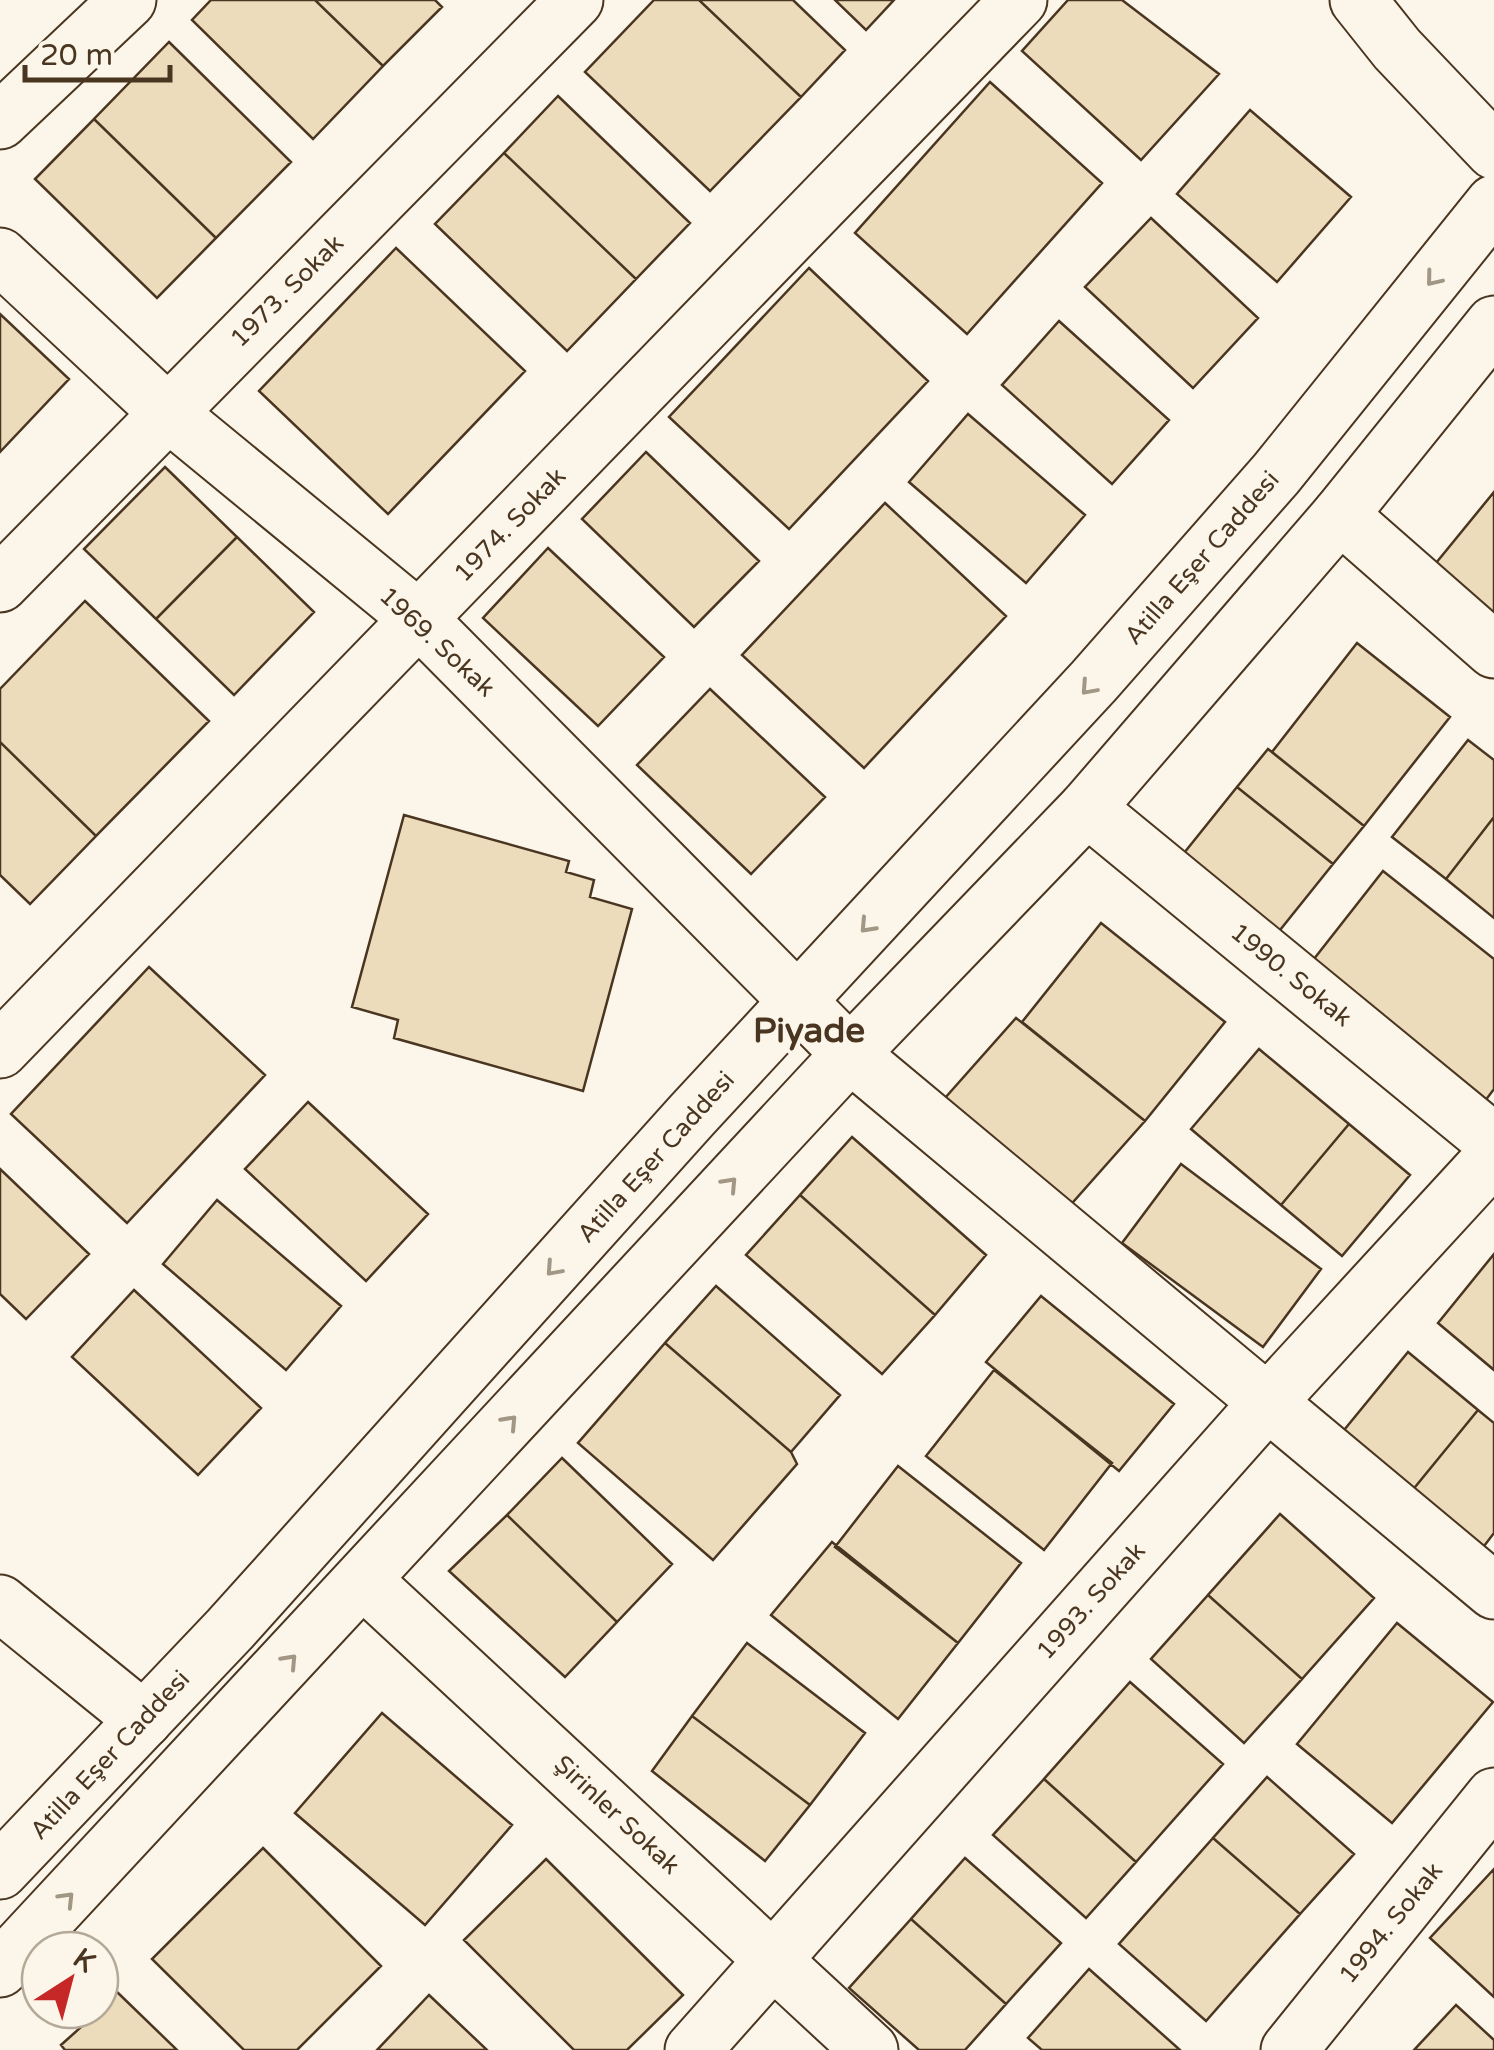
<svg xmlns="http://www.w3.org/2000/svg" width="1494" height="2050" font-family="'Varela Round',sans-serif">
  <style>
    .building { fill: #ecdcbc; stroke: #4a3520; stroke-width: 2.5 }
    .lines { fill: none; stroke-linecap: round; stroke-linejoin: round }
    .minor-casing { stroke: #4a3520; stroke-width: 59 }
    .major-casing { stroke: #4a3520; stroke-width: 59 }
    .minor { stroke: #fbf6e9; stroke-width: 55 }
    .major { stroke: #fbf6e9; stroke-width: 55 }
    .oneway { stroke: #a29684 }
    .labels { text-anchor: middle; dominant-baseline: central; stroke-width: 8; stroke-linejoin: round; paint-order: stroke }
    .street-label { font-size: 25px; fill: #4a3520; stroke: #fbf6e9 }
    .district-label { font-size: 35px; font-weight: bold; fill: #4a3520; stroke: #fbf6e9 }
  </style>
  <rect width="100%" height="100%" fill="#fbf6e9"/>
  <path class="building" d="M211,0H315L383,66L313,139L192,20Z
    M315,0H435L442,7L383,66Z
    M654,0H699L801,97L710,191L585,72Z
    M699,0H793L845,50L801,97Z
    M835,0H894L866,30Z
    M1068,0H1122L1219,74L1141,160L1022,51Z
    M169,42L291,162L216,238L94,119Z
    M990,82L1102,183L967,334L855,233Z
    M558,96L690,223L636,279L504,153Z
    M1250,110L1351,197L1277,282L1177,194Z
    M94,119L216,238L157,298L35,179Z
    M504,153L636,279L567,351L435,224Z
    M1151,218L1258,318L1193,388L1085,287Z
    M396,248L525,371L388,514L259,391Z
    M809,268L928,381L789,529L669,417Z
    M0,314L69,379L0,452Z
    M1059,321L1169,420L1112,484L1002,385Z
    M968,414L1085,515L1026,583L909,482Z
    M646,452L759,561L694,627L582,519Z
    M165,467L237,537L156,619L84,549Z
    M1494,492V632L1427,574Z
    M885,503L1006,616L864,768L742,655Z
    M237,537L314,612L234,695L156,619Z
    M548,548L664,657L598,726L483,618Z
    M85,601L209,721L96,836L0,742V689Z
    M1357,643L1450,717L1364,826L1272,752Z
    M710,689L825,797L751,874L637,765Z
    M1468,740L1494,760V817L1446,879L1392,837Z
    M0,742L96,836L30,904L0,875Z
    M1268,749L1364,826L1333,864L1237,787Z
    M1237,787L1333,864L1272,940L1176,863Z
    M404,815L569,861L566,872L594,880L590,897L632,909L583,1091L394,1038L398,1020L352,1007Z
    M1494,817V918L1446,879Z
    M1383,871L1494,959V1089L1485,1101L1310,964Z
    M1101,923L1225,1022L1145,1121L1022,1022Z
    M149,967L265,1075L127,1223L11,1114Z
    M1016,1018L1145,1121L1066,1210L937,1107Z
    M1259,1049L1349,1124L1281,1205L1191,1129Z
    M308,1102L428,1214L366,1281L245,1169Z
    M1349,1124L1410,1175L1342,1256L1281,1205Z
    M852,1137L986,1255L935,1315L800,1195Z
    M1181,1164L1321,1269L1263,1347L1122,1243Z
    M0,1169L89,1254L26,1319L0,1294Z
    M800,1195L935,1315L882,1374L746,1255Z
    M217,1200L341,1306L286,1370L163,1264Z
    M1494,1254V1370L1438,1323Z
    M716,1286L840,1395L791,1452L665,1343Z
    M134,1290L261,1408L198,1475L72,1357Z
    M1041,1296L1174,1404L1119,1471L986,1362Z
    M665,1343L791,1452L797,1464L713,1560L578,1443Z
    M1408,1352L1478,1410L1411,1492L1340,1435Z
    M994,1370L1112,1463L1044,1550L926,1456Z
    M1478,1410L1494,1423V1533L1481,1550L1411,1492Z
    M562,1458L672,1564L617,1622L507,1515Z
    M898,1466L1021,1563L958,1643L835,1547Z
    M1280,1514L1374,1598L1302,1679L1208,1595Z
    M507,1515L617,1622L565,1677L449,1571Z
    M832,1542L958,1643L898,1719L771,1615Z
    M1208,1595L1302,1679L1244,1743L1151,1659Z
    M1397,1623L1493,1702L1392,1823L1297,1744Z
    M747,1643L865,1733L810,1805L692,1716Z
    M1130,1682L1223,1764L1136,1862L1044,1779Z
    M382,1713L512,1825L425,1925L295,1813Z
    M692,1716L810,1805L765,1861L652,1771Z
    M1267,1777L1354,1854L1300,1914L1213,1838Z
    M1044,1779L1136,1862L1086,1918L993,1835Z
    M1213,1838L1300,1914L1206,2021L1119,1944Z
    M263,1848L381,1966L297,2050H244L152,1959Z
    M965,1858L1061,1943L1006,2004L911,1919Z
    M546,1859L683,1995L627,2050H574L464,1940Z
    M1494,1869V1997L1430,1938Z
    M911,1919L1006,2004L965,2050H919L849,1988Z
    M1089,1969L1180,2050H1042L1028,2038Z
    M115,1990L177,2050H65L61,2045L100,2010Z
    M429,1995L487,2050H377Z
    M1456,2005L1494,2040V2050H1414Z"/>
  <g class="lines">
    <g class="minor-casing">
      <path id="minor" d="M1358,0L1397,49L1494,151
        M0,121L128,0
        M0,256L167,412L419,619L850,1054L1494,1591
        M1340,515L1494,650
        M0,584L575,0
        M1087,808L1494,1142
        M0,1050L1019,0
        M364,1581L870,2050
        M0,1603L144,1720
        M693,2050L1267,1403L1494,1156
        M1289,2050L1494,1796"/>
    </g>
    <g class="major-casing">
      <path id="major" d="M0,1871L230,1629L692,1115L1094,681L1276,474L1494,203
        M0,1969L850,1054L1087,808L1340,515L1494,324"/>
    </g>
    <use href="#minor" class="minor"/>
    <use href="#major" class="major"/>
  </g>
  <defs><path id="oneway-chevron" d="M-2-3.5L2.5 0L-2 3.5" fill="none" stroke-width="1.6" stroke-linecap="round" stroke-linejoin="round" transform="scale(2.5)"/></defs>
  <g class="oneway">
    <use href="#oneway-chevron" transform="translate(1433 279) rotate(129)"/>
    <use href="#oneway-chevron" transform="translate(1088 688) rotate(132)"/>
    <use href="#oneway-chevron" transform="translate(867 926) rotate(133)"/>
    <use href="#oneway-chevron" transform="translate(730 1184) rotate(-47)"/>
    <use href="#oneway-chevron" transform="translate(553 1269) rotate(132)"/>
    <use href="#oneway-chevron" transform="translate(510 1422) rotate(-47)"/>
    <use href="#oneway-chevron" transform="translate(290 1661) rotate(-47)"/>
    <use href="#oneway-chevron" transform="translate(67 1899) rotate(-46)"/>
  </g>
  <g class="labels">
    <g class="street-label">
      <text transform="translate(287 291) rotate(-45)">1973. Sokak</text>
      <text transform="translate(510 525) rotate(-46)">1974. Sokak</text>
      <text transform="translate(1202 558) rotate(-49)">Atilla Eşer Caddesi</text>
      <text transform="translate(437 642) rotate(43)">1969. Sokak</text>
      <text transform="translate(1291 975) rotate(39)">1990. Sokak</text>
      <text transform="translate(656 1157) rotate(-48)">Atilla Eşer Caddesi</text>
      <text transform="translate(1091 1601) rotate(-48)">1993. Sokak</text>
      <text transform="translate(110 1755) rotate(-47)">Atilla Eşer Caddesi</text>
      <text transform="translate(617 1815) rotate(43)">Şirinler Sokak</text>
      <text transform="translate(1391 1923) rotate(-51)">1994. Sokak</text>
    </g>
    <g class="district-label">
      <text x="809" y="1031">Piyade</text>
    </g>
  </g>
  <g transform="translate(70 1980) rotate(36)"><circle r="48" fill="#fbf6e9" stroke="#b4a999" stroke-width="2.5"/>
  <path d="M0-8L18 38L0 25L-18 38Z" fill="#c62828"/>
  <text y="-15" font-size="28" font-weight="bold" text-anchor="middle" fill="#4a3520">K</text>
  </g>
  <path d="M25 65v15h145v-15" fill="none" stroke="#4a3520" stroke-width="5"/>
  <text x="40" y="65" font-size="30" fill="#4a3520" stroke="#fbf6e9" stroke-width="8" paint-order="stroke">20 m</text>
</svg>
